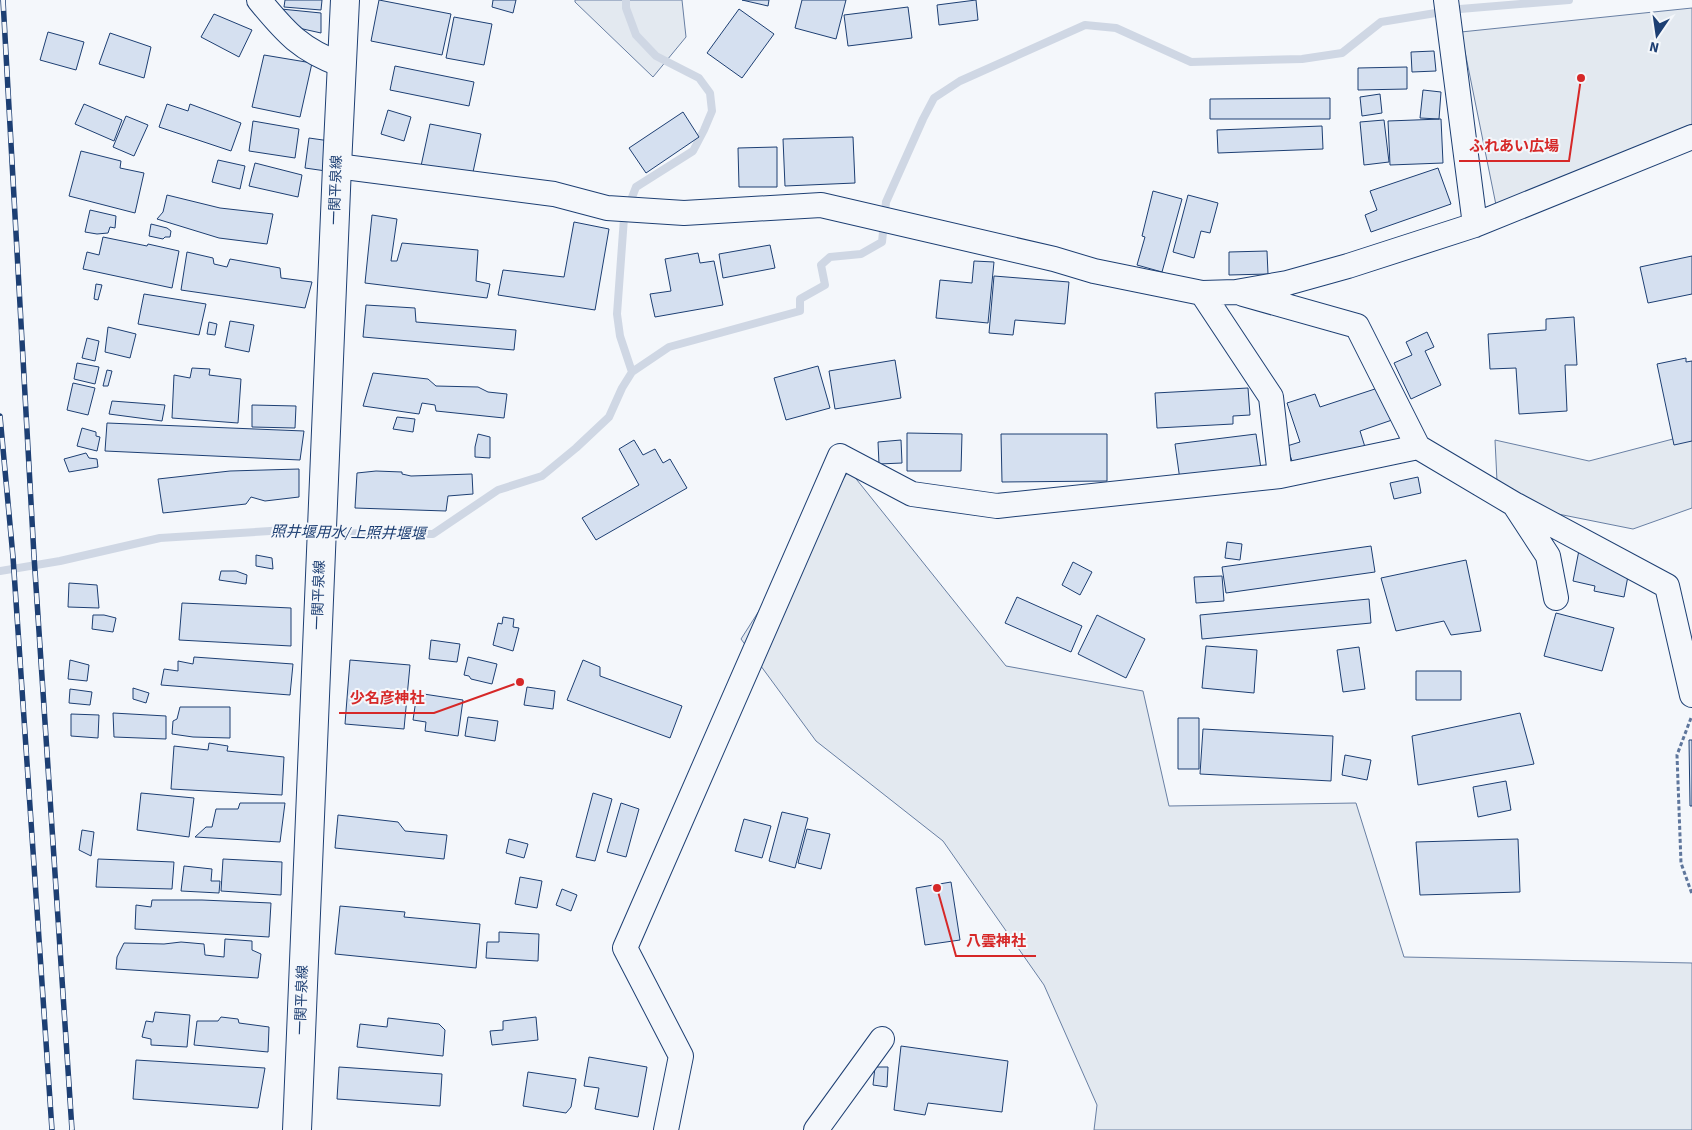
<svg xmlns="http://www.w3.org/2000/svg" width="1692" height="1130" font-family="'Source Sans 3','Noto Sans JP',sans-serif">
  <style>
    .green { fill: #e3e9f0; stroke: #687fa3 }
    .lines { fill: none; stroke-linecap: round; stroke-linejoin: round }
    .stream { stroke: #cfd7e4; stroke-width: 8 }
    .building { fill: #d5e0f0; stroke: #1d3f73 }
    .minor-casing { stroke: #1d3f73; stroke-width: 26 }
    .secondary-casing { stroke: #1d3f73; stroke-width: 30 }
    .path { stroke: #5e769c; stroke-width: 3; stroke-dasharray: 4 2.5; stroke-linecap: butt }
    .minor { stroke: #f4f7fb; stroke-width: 24 }
    .secondary { stroke: #f4f7fb; stroke-width: 28 }
    .rail-casing { stroke: #1d3f73; stroke-width: 5.5 }
    .rail { stroke: #f4f7fb; stroke-width: 4; stroke-dasharray: 11; stroke-linecap: butt }
    .labels { text-anchor: middle; dominant-baseline: central; stroke-width: 4; stroke-linejoin: round; paint-order: stroke }
    .street-label { font-size: 14px; fill: #1d3f73; stroke: #f4f7fb }
    .water-label { font-size: 15px; font-style: italic; fill: #1d3f73; stroke: #f4f7fb }
    .leader { fill: none; stroke: #d62828; stroke-width: 2 }
    .callout-dot { fill: #d62828; stroke: #f4f7fb; stroke-width: 2 }
    .callout-label { font-size: 15px; text-anchor: middle; font-weight: bold; fill: #d62828; stroke: #f4f7fb; stroke-width: 4; stroke-linejoin: round; paint-order: stroke }
  </style>
  <rect width="100%" height="100%" fill="#f4f7fb"/>
  <path class="green" d="M575,0H682L686,37L653,77L575,2Z
    M1692,8V124L1496,205L1461,32Z
    M1692,434V508L1633,529L1498,502L1495,440L1589,461Z
    M849,470L1006,666L1143,691L1169,806L1356,803L1404,957L1692,963V1130H1094L1097,1105L1044,985L943,841L816,741L741,639Z"/>
  <g class="lines">
    <path class="stream" d="M632,372L669,347L800,311V299L825,285L821,265L830,257L861,254L882,242L886,202L923,119L934,98L960,81L1085,25L1116,28L1191,62L1302,59L1342,53L1381,22L1460,9L1569,0
      M0,571L60,561L160,538L286,530L351,533L433,534L498,490L542,476L576,448L609,417L622,388L632,372L620,336L617,314L624,218L636,187L693,151L704,130L712,111L710,93L699,78L656,56L636,35L626,8V0"/>
  </g>
  <path class="building" d="M285,0H322L321,10L284,7Z
    M379,0L451,14L442,55L371,41Z
    M493,0H516L513,13L492,7Z
    M742,0H769L768,6Z
    M802,0H846L836,39L795,28Z
    M976,0L978,20L939,25L937,5Z
    M908,7L912,38L848,46L844,15Z
    M281,9L321,13V33L294,27Z
    M739,9L774,34L742,78L707,53Z
    M214,14L252,30L239,57L201,37Z
    M454,17L492,24L484,65L446,58Z
    M48,32L84,42L76,70L40,60Z
    M110,33L151,47L144,78L99,64Z
    M1434,51L1436,71L1412,72L1411,52Z
    M264,55L312,63L300,117L252,107Z
    M395,66L474,82L469,106L390,90Z
    M1407,67V89L1358,90V68Z
    M1423,90L1441,92L1439,119L1420,118Z
    M1380,94L1382,113L1362,116L1360,97Z
    M1330,98V119H1210V99Z
    M84,104L122,120L114,141L75,124Z
    M167,104L188,111L190,104L241,123L231,151L159,127Z
    M388,110L411,117L404,141L381,134Z
    M683,112L699,137L646,173L629,148Z
    M126,116L148,125L134,156L113,147Z
    M1441,119L1443,163L1390,165L1388,121Z
    M1384,120L1389,162L1364,165L1360,122Z
    M253,121L299,129L295,158L249,151Z
    M430,124L481,134L472,177L421,166Z
    M1322,126L1323,149L1218,153L1217,130Z
    M853,137L855,183L785,186L783,139Z
    M309,138L330,141L326,171L305,168Z
    M777,147V187H739L738,148Z
    M81,151L121,161L120,168L144,173L135,213L69,196Z
    M218,160L245,166L240,189L212,182Z
    M255,163L302,175L298,197L249,186Z
    M1438,168L1451,204L1371,232L1365,215L1377,210L1370,191Z
    M1153,191L1182,199L1162,272L1137,265L1145,237L1142,236Z
    M167,195L220,208L273,214L267,244L219,238L157,219L163,212Z
    M1188,195L1218,203L1210,233L1201,231L1194,258L1173,252Z
    M90,210L116,216L115,228L110,227L108,233L97,234L85,232Z
    M372,215L397,219L391,261H397L402,243L478,250L476,281L490,284L487,298L365,283Z
    M574,222L609,229L595,310L498,295L503,270L564,277Z
    M151,224L167,228L171,231L170,237H165L163,239L149,236Z
    M103,237L147,246L148,244L179,251L172,288L83,269L87,252L99,255Z
    M770,245L775,268L723,278L719,254Z
    M1267,251L1268,274L1229,275V252Z
    M187,252L213,258L214,264L227,267L230,259L280,268L281,278L312,282L305,308L181,290Z
    M698,253L700,263L714,261L723,305L655,317L650,294L671,291L665,259Z
    M1692,256V294L1648,303L1640,267Z
    M974,261L994,262L988,323L936,318L940,280L972,283Z
    M994,276L1069,282L1065,324L1015,320L1013,335L989,333Z
    M96,284L102,285L98,300L94,299Z
    M144,294L206,304L199,335L138,324Z
    M366,305L415,308L416,322L516,330L514,350L363,337Z
    M1574,317L1577,365H1565L1567,411L1519,414L1516,368L1490,369L1488,334L1546,330V319Z
    M230,321L254,325L249,352L225,347Z
    M209,322L217,324L215,335L207,334Z
    M108,327L136,334L130,358L105,352Z
    M1427,332L1434,347L1425,351L1441,385L1411,399L1394,363L1412,355L1406,342Z
    M87,338L99,341L95,361L82,358Z
    M1686,358V362L1692,361V441L1674,445L1657,364Z
    M895,360L901,398L835,409L829,371Z
    M77,363L99,367L95,384L74,379Z
    M818,366L830,408L786,420L774,378Z
    M192,368L210,369L209,375L241,379L238,423L172,418L174,375L190,378Z
    M107,370L112,371L108,386H103Z
    M373,373L428,379L436,386L478,387L488,392L507,394L504,418L436,411L435,405L422,403L419,414L363,406Z
    M73,383L95,388L88,415L67,410Z
    M1381,387L1392,420L1360,431L1365,447L1295,470L1287,446L1300,442L1287,403L1315,394L1320,407Z
    M1248,388L1250,415L1233,416V424L1157,428L1155,393Z
    M112,401L165,405L162,421L109,414Z
    M252,405L296,406L295,428L252,427Z
    M397,417L415,419L413,432L393,429Z
    M107,423L304,431L300,460L105,451Z
    M82,428L96,432V436L100,437L97,451L77,446Z
    M907,433L962,434L961,471H907Z
    M478,434L490,437V458L475,457V447Z
    M1001,434H1107V481L1002,482Z
    M1256,434L1261,469L1180,480L1175,444Z
    M634,440L643,455L655,449L663,463L670,459L687,488L596,540L582,518L639,485L619,449Z
    M901,440L902,463L879,464L878,442Z
    M86,453L89,458L97,459L98,467L69,472L64,459Z
    M299,469V497L265,501L251,497L246,504L163,513L158,479L230,471Z
    M376,471L402,472V474L411,476L472,474L473,494L448,496L446,511L355,508L357,473Z
    M1418,477L1421,493L1394,499L1390,483Z
    M1227,542L1242,544L1240,560L1225,558Z
    M1580,545L1632,555L1624,597L1594,591L1595,586L1573,581Z
    M1371,546L1375,572L1226,593L1222,567Z
    M256,555L272,558L273,569L256,566Z
    M1466,560L1481,631L1451,635L1444,621L1396,631L1381,578Z
    M1073,562L1092,572L1080,595L1062,585Z
    M221,571H236L247,575L246,584L219,580Z
    M1222,576L1224,601L1196,603L1194,577Z
    M69,583L97,585L99,608L68,607Z
    M1017,597L1082,626L1071,652L1005,623Z
    M1369,599L1371,623L1202,639L1200,615Z
    M182,603L291,608V646L179,640Z
    M1556,613L1614,628L1602,671L1544,656Z
    M93,615H104L116,618L113,632L92,629Z
    M1097,615L1145,639L1126,678L1078,654Z
    M503,617L514,619L513,627L519,628L513,651L493,645L498,623L502,624Z
    M431,640L460,644L457,662L429,659Z
    M1206,646L1257,650L1254,693L1202,688Z
    M1359,647L1365,689L1343,692L1337,650Z
    M194,657L293,664L290,695L161,685L164,669L178,671V661L193,664Z
    M468,657L497,664L492,684L471,679L469,676L464,675Z
    M70,660L89,665L87,681L68,679Z
    M350,660L410,665L404,729L345,724Z
    M583,660L600,667V676L682,706L670,738L567,700Z
    M1416,671H1461V700H1416Z
    M527,687L555,691L553,709L524,705Z
    M133,688L149,693L146,703L133,699Z
    M70,689L92,692L90,705L69,703Z
    M417,693L463,700L458,736L425,731L426,722L413,720Z
    M180,707H230V738L193,737L172,734L173,721L177,719Z
    M113,713L166,716V739L114,737Z
    M1520,713L1534,764L1418,785L1412,736Z
    M71,714L99,715L98,738L71,736Z
    M468,717L498,721L495,741L465,736Z
    M1178,718H1199V769H1178Z
    M1203,729L1333,736L1331,781L1200,774Z
    M1689,740H1692V806H1690Z
    M209,743L228,746L227,751L284,757L282,795L171,789L174,746L208,750Z
    M1345,755L1371,760L1367,780L1342,775Z
    M1506,781L1511,810L1478,817L1473,787Z
    M141,793L194,798L189,837L137,830Z
    M593,793L612,799L595,861L576,857Z
    M240,803H285L280,842L195,837L206,827H212L216,809H238Z
    M621,803L639,809L626,857L607,852Z
    M782,812L808,818L795,868L769,861Z
    M338,815L398,822L405,831L447,835L444,859L335,848Z
    M744,819L771,826L762,858L735,851Z
    M807,829L830,834L821,869L798,863Z
    M82,830L94,832L91,856L79,850Z
    M509,839L528,844L524,858L506,853Z
    M1518,839L1520,892L1420,895L1416,842Z
    M98,859L174,862L172,889L96,887Z
    M223,859L282,862L281,895L221,891Z
    M184,866L212,869L211,881H220L219,893L181,891Z
    M520,877L542,881L537,908L515,904Z
    M951,882L960,940L925,945L916,888Z
    M562,889L577,895L571,911L556,905Z
    M152,900H202L271,903L269,937L135,929L136,905L151,907Z
    M340,906L405,912L404,917L480,924L476,968L335,954Z
    M499,932L539,934L538,961L486,958L487,942H499Z
    M225,939L252,941V950L261,954L258,978L116,969L117,957L124,943L164,944L181,942L204,944L205,955L224,957Z
    M155,1012L190,1015L187,1047L151,1045V1039L142,1037L146,1021L153,1022Z
    M221,1017L238,1019L239,1023L269,1027L268,1052L194,1045L197,1021H218Z
    M536,1017L538,1040L492,1045L490,1031L503,1030V1021Z
    M388,1018L439,1024L445,1030L443,1056L357,1047L360,1024L387,1027Z
    M901,1046L1008,1061L1002,1112L928,1103L925,1115L894,1110Z
    M589,1057L647,1067L638,1117L595,1109L599,1088L584,1086Z
    M136,1060L265,1068L258,1108L133,1099Z
    M339,1067L442,1074L440,1106L337,1099Z
    M875,1067H888L887,1087L873,1085Z
    M528,1072L576,1079L571,1107L566,1113L523,1106Z"/>
  <g class="lines">
    <g class="minor-casing">
      <path id="minor" d="M259,0C286,33 301,50 342,65
        M1446,0L1475,225
        M337,166L554,194L607,208L684,213L821,205L1054,259L1094,271L1202,293L1236,292L1287,283L1348,266L1475,225L1692,137
        M1202,293L1271,397L1280,476L1418,447
        M1243,294L1357,326L1418,447L1514,504L1548,556L1556,598
        M1516,505L1667,586L1692,695
        M666,1130L681,1056L625,948L840,456L912,494L997,506L1280,476
        M816,1130L882,1039"/>
    </g>
    <g class="secondary-casing">
      <path id="secondary" d="M297,1130L337,166L345,0"/>
    </g>
    <path class="path" d="M1691,718L1677,755L1681,863L1692,894"/>
    <use href="#minor" class="minor"/>
    <use href="#secondary" class="secondary"/>
    <g class="rail-casing">
      <path id="rail" d="M3,0L34,556L72,1130
        M0,416L13,557L52,1130"/>
    </g>
    <use href="#rail" class="rail"/>
  </g>
  <g class="labels">
    <g class="street-label">
      <text transform="translate(336 190) rotate(-88)">一関平泉線</text>
      <text transform="translate(319 595) rotate(-88)">一関平泉線</text>
      <text transform="translate(302 1000) rotate(-88)">一関平泉線</text>
    </g>
    <g class="water-label">
      <text transform="translate(348 533) rotate(1)">照井堰用水/上照井堰堰</text>
    </g>
  </g>
  <path class="leader" d="M1581 78L1569 161H1459M520 682L434 713H339M937 888L956 956H1036"/>
  <g class="callout-dot">
    <circle cx="1581" cy="78" r="5"/>
    <circle cx="520" cy="682" r="5"/>
    <circle cx="937" cy="888" r="5"/>
  </g>
  <g class="callout-label">
    <text x="1514" y="151">ふれあい広場</text>
    <text x="387" y="703">少名彦神社</text>
    <text x="996" y="946">八雲神社</text>
  </g>
  <g transform="translate(1657 35) rotate(193)" stroke="#f4f7fb" stroke-width="4" paint-order="stroke">
  <path d="M0-4L9 19L0 12L-9 19Z" fill="#1d3f73"/>
  <text y="-8" font-size="14" font-weight="bold" text-anchor="middle" fill="#1d3f73">N</text>
  </g>
</svg>
